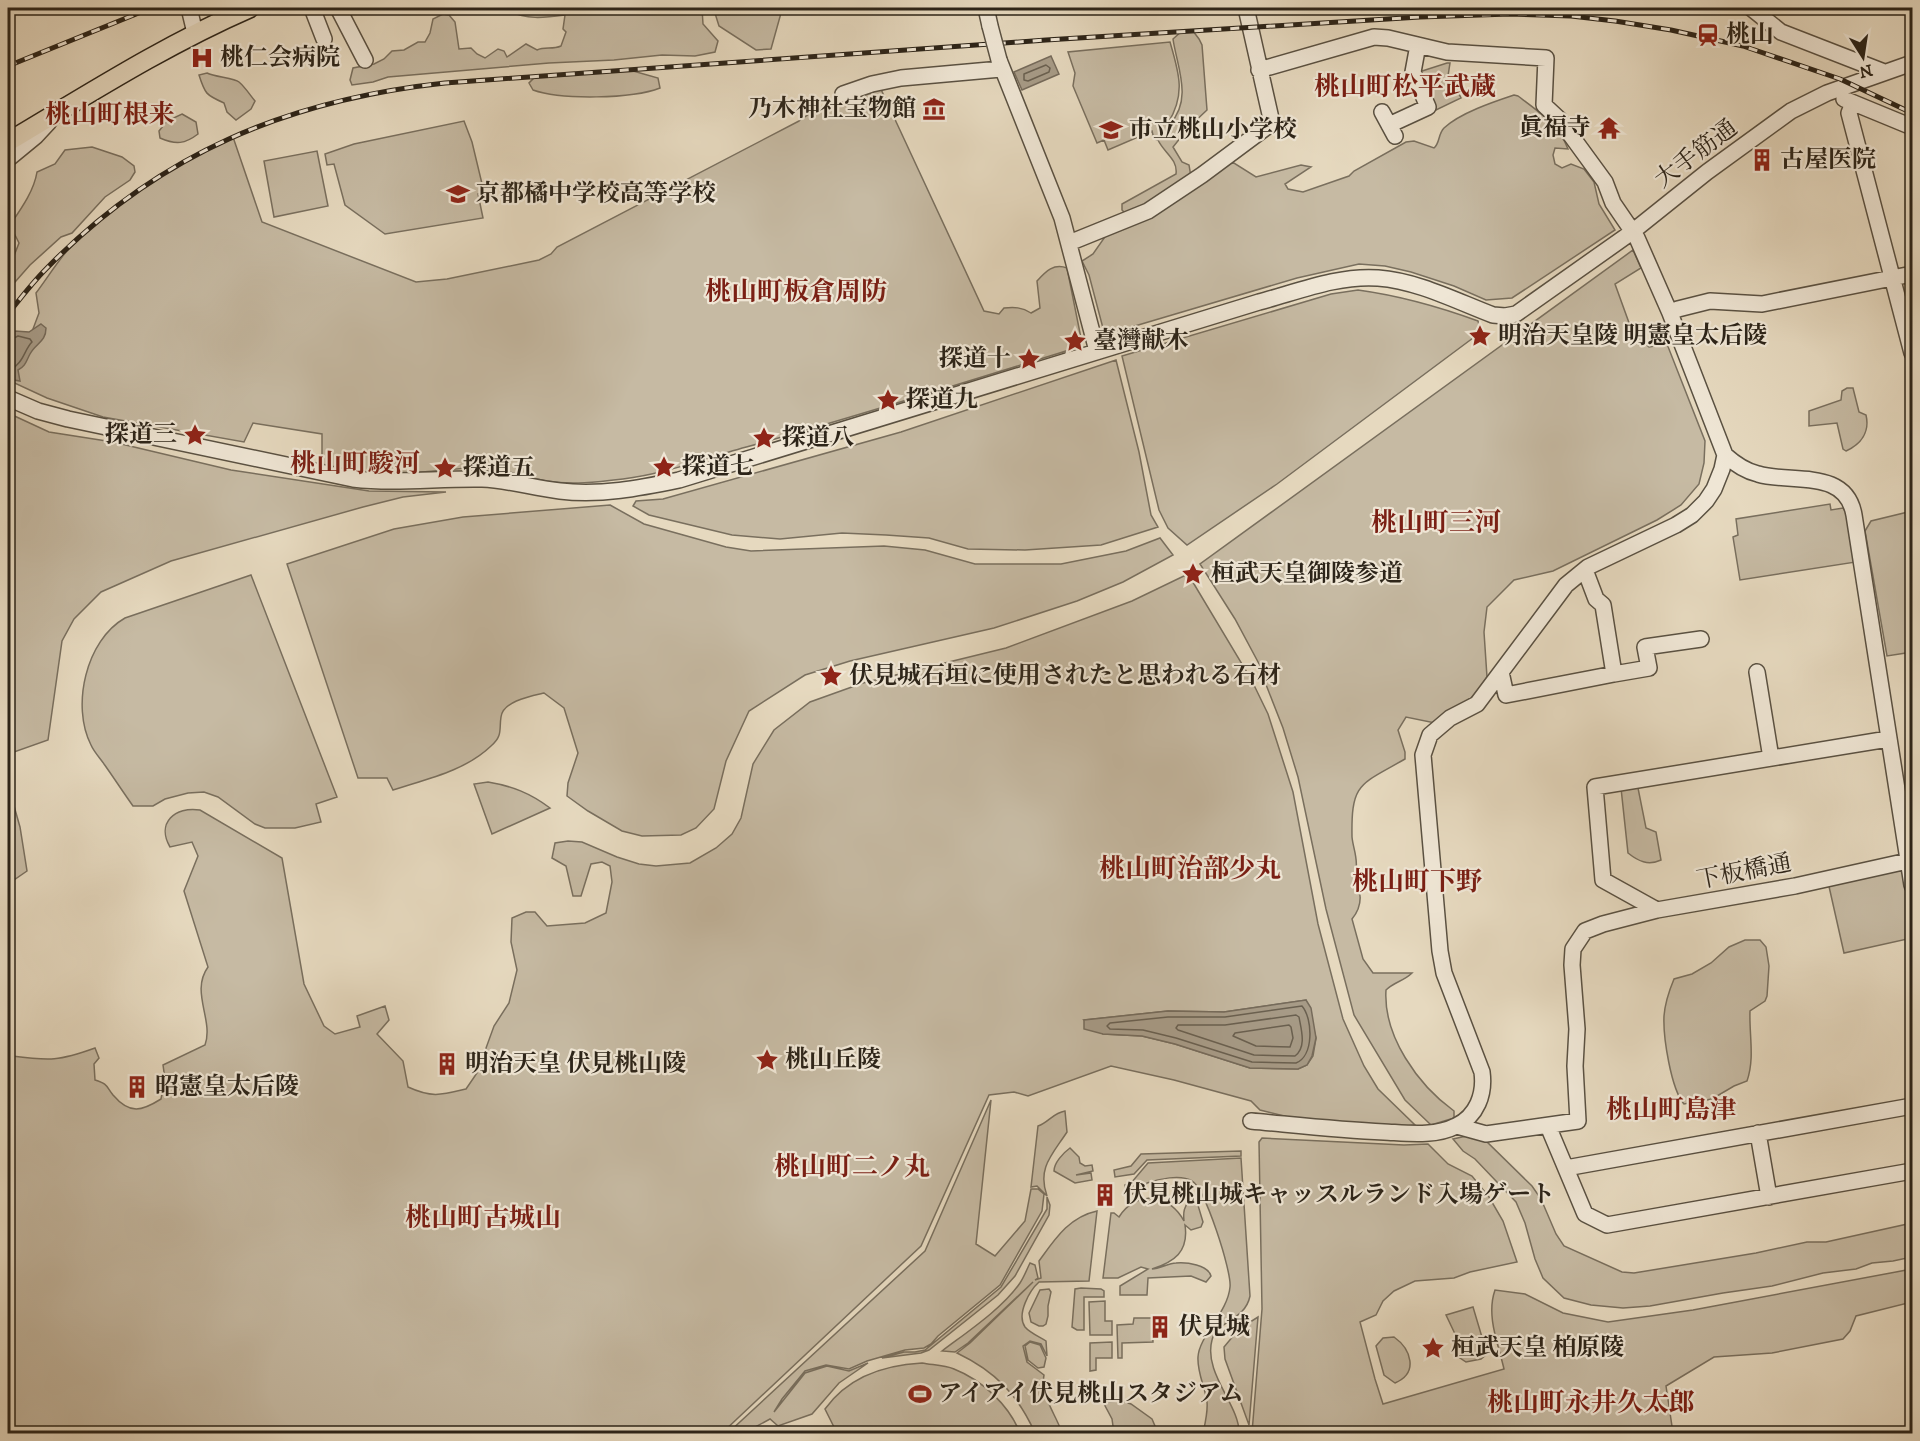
<svg xmlns="http://www.w3.org/2000/svg" width="1920" height="1441" font-family="'IM FELL DW Pica','Noto Serif JP',serif">
  <style>
    .green { fill: #c6baa3; stroke: #796f5e; stroke-width: 1.5; fill-rule: evenodd }
    .water { fill: #a79b87; stroke: #766b5b; stroke-width: 1.5 }
    .lines { fill: none; stroke-linecap: round; stroke-linejoin: round }
    .shore { stroke: #6a6050; stroke-width: 1.5 }
    .minor-casing { stroke: #5a5142; stroke-width: 18 }
    .major-casing { stroke: #2c2419; stroke-width: 21 }
    .minor { stroke: #efe6d5; stroke-width: 15 }
    .major { stroke: #e6d9bf; stroke-width: 18 }
    .rail-casing { stroke: #2c2419; stroke-width: 5 }
    .rail { stroke: #efe6d5; stroke-width: 3; stroke-dasharray: 9; stroke-linecap: butt }
    .minor-bridge-casing { stroke: #5a5142; stroke-width: 18; stroke-linecap: butt }
    .minor-bridge { stroke: #efe6d5; stroke-width: 15 }
    .labels { text-anchor: middle; dominant-baseline: central; stroke-width: 4.5; stroke-linejoin: round; paint-order: stroke }
    .poi-label { font-size: 24px; font-weight: bold; fill: #2c2419; stroke: #efe6d5; text-anchor: start }
    .street-label { font-size: 24px; fill: #2c2419; stroke: #efe6d5 }
    .neighbourhood-label { font-size: 26px; font-weight: bold; fill: #7a1f14; stroke: #efe6d5 }
  </style>
  <rect width="100%" height="100%" fill="#e6d9bf"/>
  <filter id="stains"><feTurbulence type="fractalNoise" baseFrequency=".00333" numOctaves="4"/><feColorMatrix values="0 0 0 0 .2 0 0 0 0 .09 0 0 0 0 .02 0 0 0 .5 -.17"/></filter>
  <radialGradient id="worn" r=".72"><stop offset=".6" stop-color="#630" stop-opacity="0"/><stop offset="1" stop-color="#630" stop-opacity=".3"/></radialGradient>
  <path class="green" d="M506,8H702L703,24L718,41L715,52L695,56L662,55L614,60L549,63L388,77L373,82L352,85L350,80L353,68L374,64L384,59L392,51L404,50L418,42H425L430,33L433,19L443,14L449,15L455,22L459,49L471,48L477,54L485,58L498,49L504,51L507,57L526,44L537,50C545,46 552,50 561,46L566,32L563,29L565,15C543,18 527,20 506,10Z
    M709,8H785L781,13L771,49L756,50L719,26L714,10Z
    M1182,31H1193L1199,39L1202,45L1207,110L1189,127L1173,147L1182,162L1189,165L1191,177L1185,185L1126,214L1122,210V204L1176,174C1178,159 1164,153 1158,140L1154,139L1152,131L1108,150L1104,140L1097,143L1073,86L1075,73L1068,52L1170,42C1179,73 1186,94 1168,123L1170,124C1193,99 1177,67 1173,39Z
    M1447,63H1450L1448,76L1457,78L1455,86L1461,98L1436,110L1419,72Z
    M626,69L658,78L660,88C632,99 561,100 533,90L529,83L534,78L549,75H574Z
    M207,73C215,77 234,78 239,82C245,87 250,95 255,101L251,109L236,120L227,112L224,103C206,95 205,94 199,75Z
    M879,85L984,311L999,314L1004,308C1014,307 1022,307 1031,313L1040,308L1037,281C1046,271 1054,263 1067,268L1081,338L1076,348C968,381 859,416 750,446C708,457 666,474 623,479C598,482 571,485 546,481C521,476 496,466 470,468C427,470 362,483 322,464V434L253,423L244,442L103,417L47,398L8,380L21,361L39,313L36,293C48,277 59,259 72,245C118,197 174,165 233,137L262,222L416,282L447,279L539,260L551,254L557,247L799,121C822,104 851,92 879,85Z
    M1514,95L1518,96C1538,111 1559,125 1568,149L1555,148L1553,155L1555,164L1562,168L1571,164L1584,169L1594,182L1599,204L1615,230L1512,298L1486,300L1454,286L1411,272L1385,266L1359,264L1297,278L1118,331L1104,332L1089,275L1082,261L1093,254L1109,231L1227,164L1234,163L1256,177L1301,165L1311,167L1285,184L1288,189L1303,192L1349,176L1354,171L1406,142L1414,141L1434,148C1440,143 1438,134 1444,128C1460,113 1493,102 1514,95Z
    M182,114L196,122L198,134C185,144 176,145 160,138L159,131L167,121Z
    M464,121L472,142L484,192L478,194L483,218L385,234L345,205L334,164L327,165L325,154L354,144Z
    M92,147L122,157L134,166L135,172L130,180L105,197L72,233L61,237L30,265L8,290V271L19,243L10,225C21,209 34,191 37,172L55,164L65,150Z
    M317,151L328,206L274,217L264,161Z
    M1633,250L1641,268L1615,284L1632,331L1649,347L1667,344L1705,441L1704,463L1699,484L1681,505L1657,520L1553,571L1514,580L1487,607L1484,632L1487,677L1475,695L1435,723L1406,717L1398,730L1405,752V759C1360,785 1351,782 1352,837C1353,848 1358,858 1356,869L1361,874L1357,883C1362,895 1361,908 1352,919L1363,959L1373,973H1412C1404,981 1394,982 1386,990C1383,1036 1418,1085 1454,1111V1118L1431,1125L1405,1100L1354,1015L1326,909L1298,777L1283,728L1263,677L1265,675L1235,619L1200,564Z
    M1358,290C1402,296 1437,306 1478,321L1481,332L1277,484L1187,545L1168,528L1159,510L1122,356L1331,294Z
    M1116,360L1139,452L1151,515L1158,527L1101,545L1025,550L968,549L929,538L886,535L842,533L780,539L732,535L649,515L633,506L636,501L663,499L901,432Z
    M1847,388H1853L1859,412L1866,415C1870,432 1861,444 1846,451L1843,449L1837,423L1809,426V411L1841,400L1842,391Z
    M8,413L49,432L113,442L231,470L369,491L446,492L403,497L363,507L171,561L101,592L74,619L62,641L48,740L11,753L8,775Z
    M1830,504L1831,510L1843,508L1848,515L1856,562L1740,580L1733,537L1738,535L1736,519Z
    M610,505L644,524L726,547L751,551L884,546L925,550L975,564H1061L1126,551L1160,538L1173,555L1123,582L1077,601L994,628L850,661L805,675L749,711L726,761L714,809L696,828L681,835L642,836L622,831L588,811L567,796L568,783L578,753L564,708L544,693C531,696 503,701 501,717C499,729 503,736 491,746C465,771 427,779 393,790L387,778H358L287,564L394,529L463,517Z
    M1912,511V652L1887,656L1865,531L1871,521Z
    M1188,574L1251,679L1268,714L1293,792L1318,924L1343,1019L1364,1066L1378,1089L1415,1125L1399,1127L1296,1119L1260,1110L1251,1101L1174,1080L1111,1066L1028,1096L1014,1092L989,1095L921,1246L722,1433H8V1043L12,1056C50,1061 59,1061 95,1048L99,1058L94,1064L95,1080C108,1084 106,1086 113,1095C130,1115 142,1111 161,1099L165,1079L163,1065L205,1045C214,1020 190,992 208,967L184,891L198,856L192,842L170,847C156,823 175,806 200,810L282,858L304,984L324,1026L335,1034L360,1027L357,1016L385,1006L389,1020L377,1034L403,1061L408,1087C432,1098 441,1095 466,1089L477,1073L494,1026L509,1003L517,970L511,942L512,918L526,912H535L547,926L585,923L606,913L612,882L610,866L602,862L591,864L581,896H573L566,866L552,858L555,843L568,841L582,842L617,857L639,864L656,866L690,863L716,848L732,834L741,818L753,764L774,730L810,702L863,683L1006,648L1132,601ZM1306,1000L1316,1038L1313,1056L1307,1065L1298,1069L1250,1068L1175,1044L1142,1036L1103,1034L1084,1020L1168,1011L1224,1012Z
    M251,575L337,797L316,804L321,822L295,828H265L255,824L218,797L204,792L188,793L165,799L153,806H133C123,792 114,778 104,764C100,758 94,752 91,745C71,706 86,640 125,618Z
    M488,782C512,786 530,793 550,808L492,834L474,784Z
    M8,785L20,827L27,871L8,884Z
    M1621,788H1638L1646,828L1656,832L1661,860C1648,866 1638,861 1628,853Z
    M1903,866L1912,911V938L1844,953L1828,882Z
    M1745,940H1760L1766,947L1769,966L1767,996L1765,1001L1750,1011C1749,1035 1755,1058 1747,1081L1734,1086L1712,1099L1684,1104C1671,1089 1663,1037 1664,1016C1665,1003 1669,991 1674,979L1692,974L1711,963L1729,947Z
    M991,1100L976,1244L995,1256L1025,1221L1031,1189H1038L1044,1194L1042,1211L1000,1285L938,1336L931,1344L924,1348L905,1350L867,1361L849,1369L826,1365L805,1371L782,1399L774,1412L805,1373L827,1366L849,1371L868,1363L839,1383L812,1414L778,1426L770,1419L744,1433H728L925,1251Z
    M1065,1111L1067,1132C1052,1155 1037,1168 1047,1196L1037,1186L1031,1187L1038,1126C1049,1122 1053,1113 1065,1111Z
    M1471,1135L1487,1142L1532,1186L1541,1199L1556,1234L1564,1246L1622,1272L1634,1273L1756,1253L1807,1242H1826L1912,1223V1257L1893,1261L1872,1263L1856,1269L1823,1273L1772,1286L1723,1293L1650,1306L1623,1308L1591,1305L1564,1298L1543,1278L1535,1259L1525,1223L1516,1202L1475,1159L1463,1151L1453,1139Z
    M1262,1138L1404,1145L1428,1144L1448,1164L1472,1176L1489,1197L1503,1221L1517,1262L1470,1272L1454,1278L1415,1281L1394,1291L1383,1301L1376,1315L1360,1322L1375,1379L1383,1404L1504,1369C1498,1343 1486,1316 1495,1290L1525,1294L1563,1313L1608,1322L1693,1310L1912,1269V1302L1856,1316L1850,1331L1843,1339L1772,1353L1714,1357L1666,1386L1673,1433H1252L1262,1309L1259,1142Z
    M1070,1148L1079,1157L1080,1163L1085,1166L1092,1165L1093,1171L1076,1175L1091,1173L1092,1180L1075,1183L1054,1171C1054,1163 1063,1153 1070,1148Z
    M1241,1151V1156L1147,1160L1134,1174L1115,1177L1114,1170L1131,1166L1141,1154Z
    M1241,1158L1250,1296C1245,1321 1216,1321 1212,1340C1203,1373 1240,1406 1239,1433H1203C1205,1424 1208,1412 1207,1402C1205,1387 1197,1372 1198,1357C1199,1336 1228,1312 1230,1287C1232,1272 1205,1188 1192,1181C1181,1174 1158,1179 1147,1183L1143,1190L1127,1196L1125,1185L1132,1182L1148,1163Z
    M1047,1197L1050,1205L1049,1215L1015,1276L998,1295L929,1350L921,1353L882,1358L904,1352H915L925,1350L1001,1287L1047,1209Z
    M1154,1198C1168,1201 1177,1208 1184,1221C1183,1212 1184,1207 1190,1199L1197,1202L1203,1222L1201,1227L1191,1230L1185,1225C1189,1252 1174,1262 1152,1269C1160,1269 1168,1263 1176,1263C1187,1262 1208,1265 1211,1276L1206,1282L1191,1276L1148,1278L1147,1295H1120V1286L1148,1269L1141,1267L1118,1278H1103L1111,1213H1114L1119,1217C1127,1204 1138,1198 1154,1198Z
    M1097,1211L1089,1281L1039,1282C1030,1290 1016,1314 1025,1327C1030,1333 1040,1337 1046,1341L1047,1356L1041,1344L1030,1341L1023,1346L1027,1362L1044,1375C1040,1396 1056,1414 1062,1433H1035C1018,1395 995,1371 957,1353L970,1343L1033,1282L968,1343L955,1352L942,1351C967,1332 1002,1309 1020,1283C1024,1277 1027,1269 1030,1263L1035,1265L1038,1278L1035,1280L1041,1278L1039,1261C1055,1239 1069,1217 1097,1211Z
    M1081,1288L1101,1289L1104,1291V1297H1084V1330H1077L1072,1327L1075,1289Z
    M1049,1289L1051,1292L1048,1306V1316L1046,1324L1043,1326H1039L1031,1322L1029,1313L1040,1290Z
    M1105,1301V1321H1112V1335H1090L1089,1302Z
    M1473,1307L1487,1354L1481,1359L1466,1362L1457,1356L1454,1345L1456,1336L1446,1315Z
    M1258,1317L1249,1425L1225,1359L1224,1347L1239,1329Z
    M1134,1318H1152L1153,1342L1122,1343V1358H1118L1117,1325L1133,1324Z
    M1394,1337C1411,1349 1419,1373 1395,1383L1384,1375L1376,1346L1383,1338Z
    M1030,1342L1040,1345L1046,1358L1044,1367L1038,1368L1028,1360L1025,1346Z
    M1112,1342V1358H1096V1370L1090,1371V1343Z
    M922,1363C932,1365 944,1365 954,1369C982,1380 1009,1405 1020,1433H837L825,1409C848,1377 884,1365 922,1363Z
    M1122,1401L1131,1404L1152,1419L1158,1433H1114L1112,1419L1103,1402Z"/>
  <path class="water" d="M1051,56L1059,74L1022,90L1014,72Z
    M41,324L46,328C46,342 36,343 30,354C26,361 26,366 18,370L20,381L8,379V338L15,331L29,332Z
    M1306,1000L1311,1008L1316,1038L1312,1056L1307,1065L1298,1069L1250,1068L1175,1044L1142,1036L1103,1034L1084,1029V1020L1168,1011L1224,1012Z"/>
  <g class="lines">
    <path class="shore" d="M1046,65L1050,68L1049,72L1028,81L1024,80V74Z
      M8,341L18,336L30,339L32,342C27,347 25,354 21,360C18,365 14,366 11,372L8,373
      M1302,1006C1313,1019 1314,1056 1296,1063L1252,1062L1176,1038L1143,1030L1110,1029L1107,1026L1110,1023L1168,1017H1225Z
      M1296,1015L1299,1017C1301,1029 1307,1047 1295,1056L1254,1055L1178,1030L1176,1028L1178,1025H1225Z
      M1289,1025L1291,1027L1293,1038L1290,1047L1256,1046L1233,1036L1235,1033Z"/>
    <g class="minor-casing">
      <path id="minor" d="M189,8L195,33
        M312,8L324,39
        M338,8L365,60
        M986,8L990,26
        M1751,8L1781,32L1884,72
        M999,60L1062,218L1097,351
        M1259,70L1374,37L1388,38L1447,52L1546,58L1544,105L1559,119L1605,182L1613,203L1637,238L1670,313L1725,455C1735,464 1745,471 1758,474C1792,484 1846,468 1854,515L1912,885
        M843,94L872,84L901,78L1001,69
        M1844,99L1912,127
        M1853,103L1849,113L1912,353
        M1382,112L1395,136
        M1389,125L1428,107L1413,72L1418,45
        M8,159L36,136L49,122
        M1069,243L1148,211L1202,175L1272,123L1246,8
        M1670,313L1678,309L1710,301L1762,304L1912,274
        M8,398L38,411L68,419L353,479C396,484 439,478 482,479C508,480 534,488 560,491C600,496 640,488 679,480L1259,302C1297,292 1338,275 1378,278C1418,281 1456,301 1493,315L1505,316L1516,314L1632,232L1707,172L1791,111L1827,93L1912,63
        M1501,672L1506,695L1614,674L1603,605L1596,599L1585,570
        M1757,672L1771,758
        M1614,674L1649,668L1645,647L1701,639
        M1657,910L1603,880L1595,787L1888,739
        M1251,1121C1295,1125 1339,1130 1384,1132C1406,1133 1435,1137 1456,1126C1477,1116 1485,1094 1482,1072L1444,973L1440,951L1423,755L1430,735L1450,718L1477,704L1566,585L1588,567L1676,525L1692,515L1706,501L1714,489L1722,469L1725,455
        M1457,1126L1486,1134L1578,1121L1575,1066L1577,1029L1572,965L1573,949L1585,931L1603,924L1657,910L1795,886L1912,860
        M1548,1126L1585,1214L1607,1225L1912,1171
        M1758,1133L1769,1197
        M1566,1168L1912,1106"/>
    </g>
    <g class="major-casing">
      <path id="major" d="M8,142C87,95 165,45 250,8"/>
    </g>
    <use href="#minor" class="minor"/>
    <use href="#major" class="major"/>
    <g class="rail-casing">
      <path id="rail" d="M8,66L151,8
        M8,314C20,299 32,283 46,269C158,154 287,100 445,83L1046,40L1420,17L1510,14L1571,16L1615,21L1671,30L1743,46L1840,79L1912,113"/>
    </g>
    <use href="#rail" class="rail"/>
    <g class="minor-bridge-casing">
      <path id="minor-bridge" d="M990,26L999,60"/>
    </g>
    <use href="#minor-bridge" class="minor-bridge"/>
  </g>
  <defs>
    <g id="station-bare" transform="scale(1.8)"><path d="M-3-6H3Q5-6 5-4V2Q5 4 3 4L4.5 6H3L1.5 4h-3L-3 6H-4.5L-3 4Q-5 4-5 2V-4Q-5-6-3-6ZM-3.5-4v3h7v-3ZM-3.5 1v1.5H-2V1ZM2 1v1.5H3.5V1Z" fill="#8f2418" stroke="#efe6d5" stroke-width="2.5" paint-order="stroke"/></g>
    <g id="hospital-bare" transform="scale(1.8)"><path d="M-5-5h3v3.5h4V-5h3V5h-3V1.5h-4V5h-3Z" fill="#8f2418" stroke="#efe6d5" stroke-width="2.5" paint-order="stroke"/></g>
    <g id="museum-bare" transform="scale(1.8)"><path d="M0-6L6-3V-2H-6V-3ZM-5-1h2V3h-2ZM-1-1h2V3h-2ZM3-1h2V3H3ZM-6 4H6V6H-6Z" fill="#8f2418" stroke="#efe6d5" stroke-width="2.5" paint-order="stroke"/></g>
    <g id="temple-bare" transform="scale(1.8)"><path d="M0-6L5-2H3V0L6.5 2.5H4V6H1.5V3h-3V6H-4V2.5H-6.5L-3 0V-2H-5Z" fill="#8f2418" stroke="#efe6d5" stroke-width="2.5" paint-order="stroke"/></g>
    <g id="school-bare" transform="scale(1.8)"><path d="M0-5L7-2L0 1L-7-2ZM-4 1L0 2.5L4 1V4Q0 6-4 4Z" fill="#8f2418" stroke="#efe6d5" stroke-width="2.5" paint-order="stroke"/></g>
    <g id="building-bare" transform="scale(1.8)"><path d="M-4-6H4V6H1V3H-1V6H-4ZM-2.5-4.3h1.7v1.8h-1.7ZM.8-4.3h1.7v1.8H.8ZM-2.5-1h1.7V.8h-1.7ZM.8-1h1.7V.8H.8Z" fill="#8f2418" stroke="#efe6d5" stroke-width="2.5" paint-order="stroke"/></g>
    <g id="sight-bare" transform="scale(1.8)"><path d="M0-6L1.8-2.2L6-1.7L2.9 1.2L3.7 5.4L0 3.3L-3.7 5.4L-2.9 1.2L-6-1.7L-1.8-2.2Z" fill="#8f2418" stroke="#efe6d5" stroke-width="2.5" paint-order="stroke"/></g>
    <g id="stadium-bare" transform="scale(1.8)"><path d="M0-5a6.5 5 0 1 0 0 10a6.5 5 0 1 0 0-10ZM-3.5-1.8h7v3.6h-7Z" fill="#8f2418" stroke="#efe6d5" stroke-width="2.5" paint-order="stroke"/></g>
  </defs>
  <g fill-rule="evenodd">
    <use href="#station-bare" x="1708" y="35"/>
    <use href="#hospital-bare" x="202" y="58"/>
    <use href="#museum-bare" x="934" y="109"/>
    <use href="#temple-bare" x="1609" y="128"/>
    <use href="#school-bare" x="1111" y="130"/>
    <use href="#building-bare" x="1762" y="160"/>
    <use href="#school-bare" x="458" y="194"/>
    <use href="#sight-bare" x="1480" y="336"/>
    <use href="#sight-bare" x="1075" y="341"/>
    <use href="#sight-bare" x="1029" y="359"/>
    <use href="#sight-bare" x="888" y="400"/>
    <use href="#sight-bare" x="195" y="435"/>
    <use href="#sight-bare" x="764" y="438"/>
    <use href="#sight-bare" x="664" y="467"/>
    <use href="#sight-bare" x="445" y="468"/>
    <use href="#sight-bare" x="1193" y="574"/>
    <use href="#sight-bare" x="831" y="676"/>
    <use href="#sight-bare" x="767" y="1060"/>
    <use href="#building-bare" x="447" y="1064"/>
    <use href="#building-bare" x="137" y="1087"/>
    <use href="#building-bare" x="1105" y="1195"/>
    <use href="#building-bare" x="1160" y="1327"/>
    <use href="#sight-bare" x="1433" y="1348"/>
    <use href="#stadium-bare" x="920" y="1394"/>
  </g>
  <g class="labels">
    <g class="poi-label">
      <text x="1726" y="35">桃山</text>
      <text x="220" y="58">桃仁会病院</text>
      <text x="916" y="109" text-anchor="end">乃木神社宝物館</text>
      <text x="1591" y="128" text-anchor="end">眞福寺</text>
      <text x="1129" y="130">市立桃山小学校</text>
      <text x="1780" y="160">古屋医院</text>
      <text x="476" y="194">京都橘中学校高等学校</text>
      <text x="1498" y="336">明治天皇陵 明憲皇太后陵</text>
      <text x="1093" y="341">臺灣献木</text>
      <text x="1011" y="359" text-anchor="end">探道十</text>
      <text x="906" y="400">探道九</text>
      <text x="177" y="435" text-anchor="end">探道三</text>
      <text x="782" y="438">探道八</text>
      <text x="682" y="467">探道七</text>
      <text x="463" y="468">探道五</text>
      <text x="1211" y="574">桓武天皇御陵参道</text>
      <text x="849" y="676">伏見城石垣に使用されたと思われる石材</text>
      <text x="785" y="1060">桃山丘陵</text>
      <text x="465" y="1064">明治天皇 伏見桃山陵</text>
      <text x="155" y="1087">昭憲皇太后陵</text>
      <text x="1123" y="1195">伏見桃山城キャッスルランド入場ゲート</text>
      <text x="1178" y="1327">伏見城</text>
      <text x="1451" y="1348">桓武天皇 柏原陵</text>
      <text x="938" y="1394">アイアイ伏見桃山スタジアム</text>
    </g>
    <g class="street-label">
      <text transform="translate(1696 154) rotate(-37)">大手筋通</text>
      <text transform="translate(1744 872) rotate(-11)">下板橋通</text>
    </g>
    <g class="neighbourhood-label">
      <text x="1405" y="87">桃山町松平武蔵</text>
      <text x="110" y="115">桃山町根来</text>
      <text x="796" y="292">桃山町板倉周防</text>
      <text x="355" y="464">桃山町駿河</text>
      <text x="1436" y="523">桃山町三河</text>
      <text x="1190" y="869">桃山町治部少丸</text>
      <text x="1417" y="882">桃山町下野</text>
      <text x="1671" y="1110">桃山町島津</text>
      <text x="852" y="1167">桃山町二ノ丸</text>
      <text x="483" y="1218">桃山町古城山</text>
      <text x="1591" y="1403">桃山町永井久太郎</text>
    </g>
  </g>
  <rect width="1920" height="1441" fill="none" stroke="#e6d9bf" stroke-width="30"/>
  <rect x="9" y="9" width="1902" height="1423" fill="none" stroke="#2c2419" stroke-width="3"/>
  <rect x="15" y="15" width="1890" height="1411" fill="none" stroke="#2c2419" stroke-width="1.5"/>
  <g transform="translate(1863 57) rotate(168)" stroke="#efe6d5" stroke-width="4.5" paint-order="stroke">
  <path d="M0-4.5L10 22L0 15L-10 22Z" fill="#2c2419"/>
  <text y="-9" font-size="16" font-weight="bold" text-anchor="middle" fill="#2c2419">N</text>
  </g>
  <rect width="100%" height="100%" filter="url(#stains)"/>
  <rect width="100%" height="100%" fill="url(#worn)"/>
</svg>
